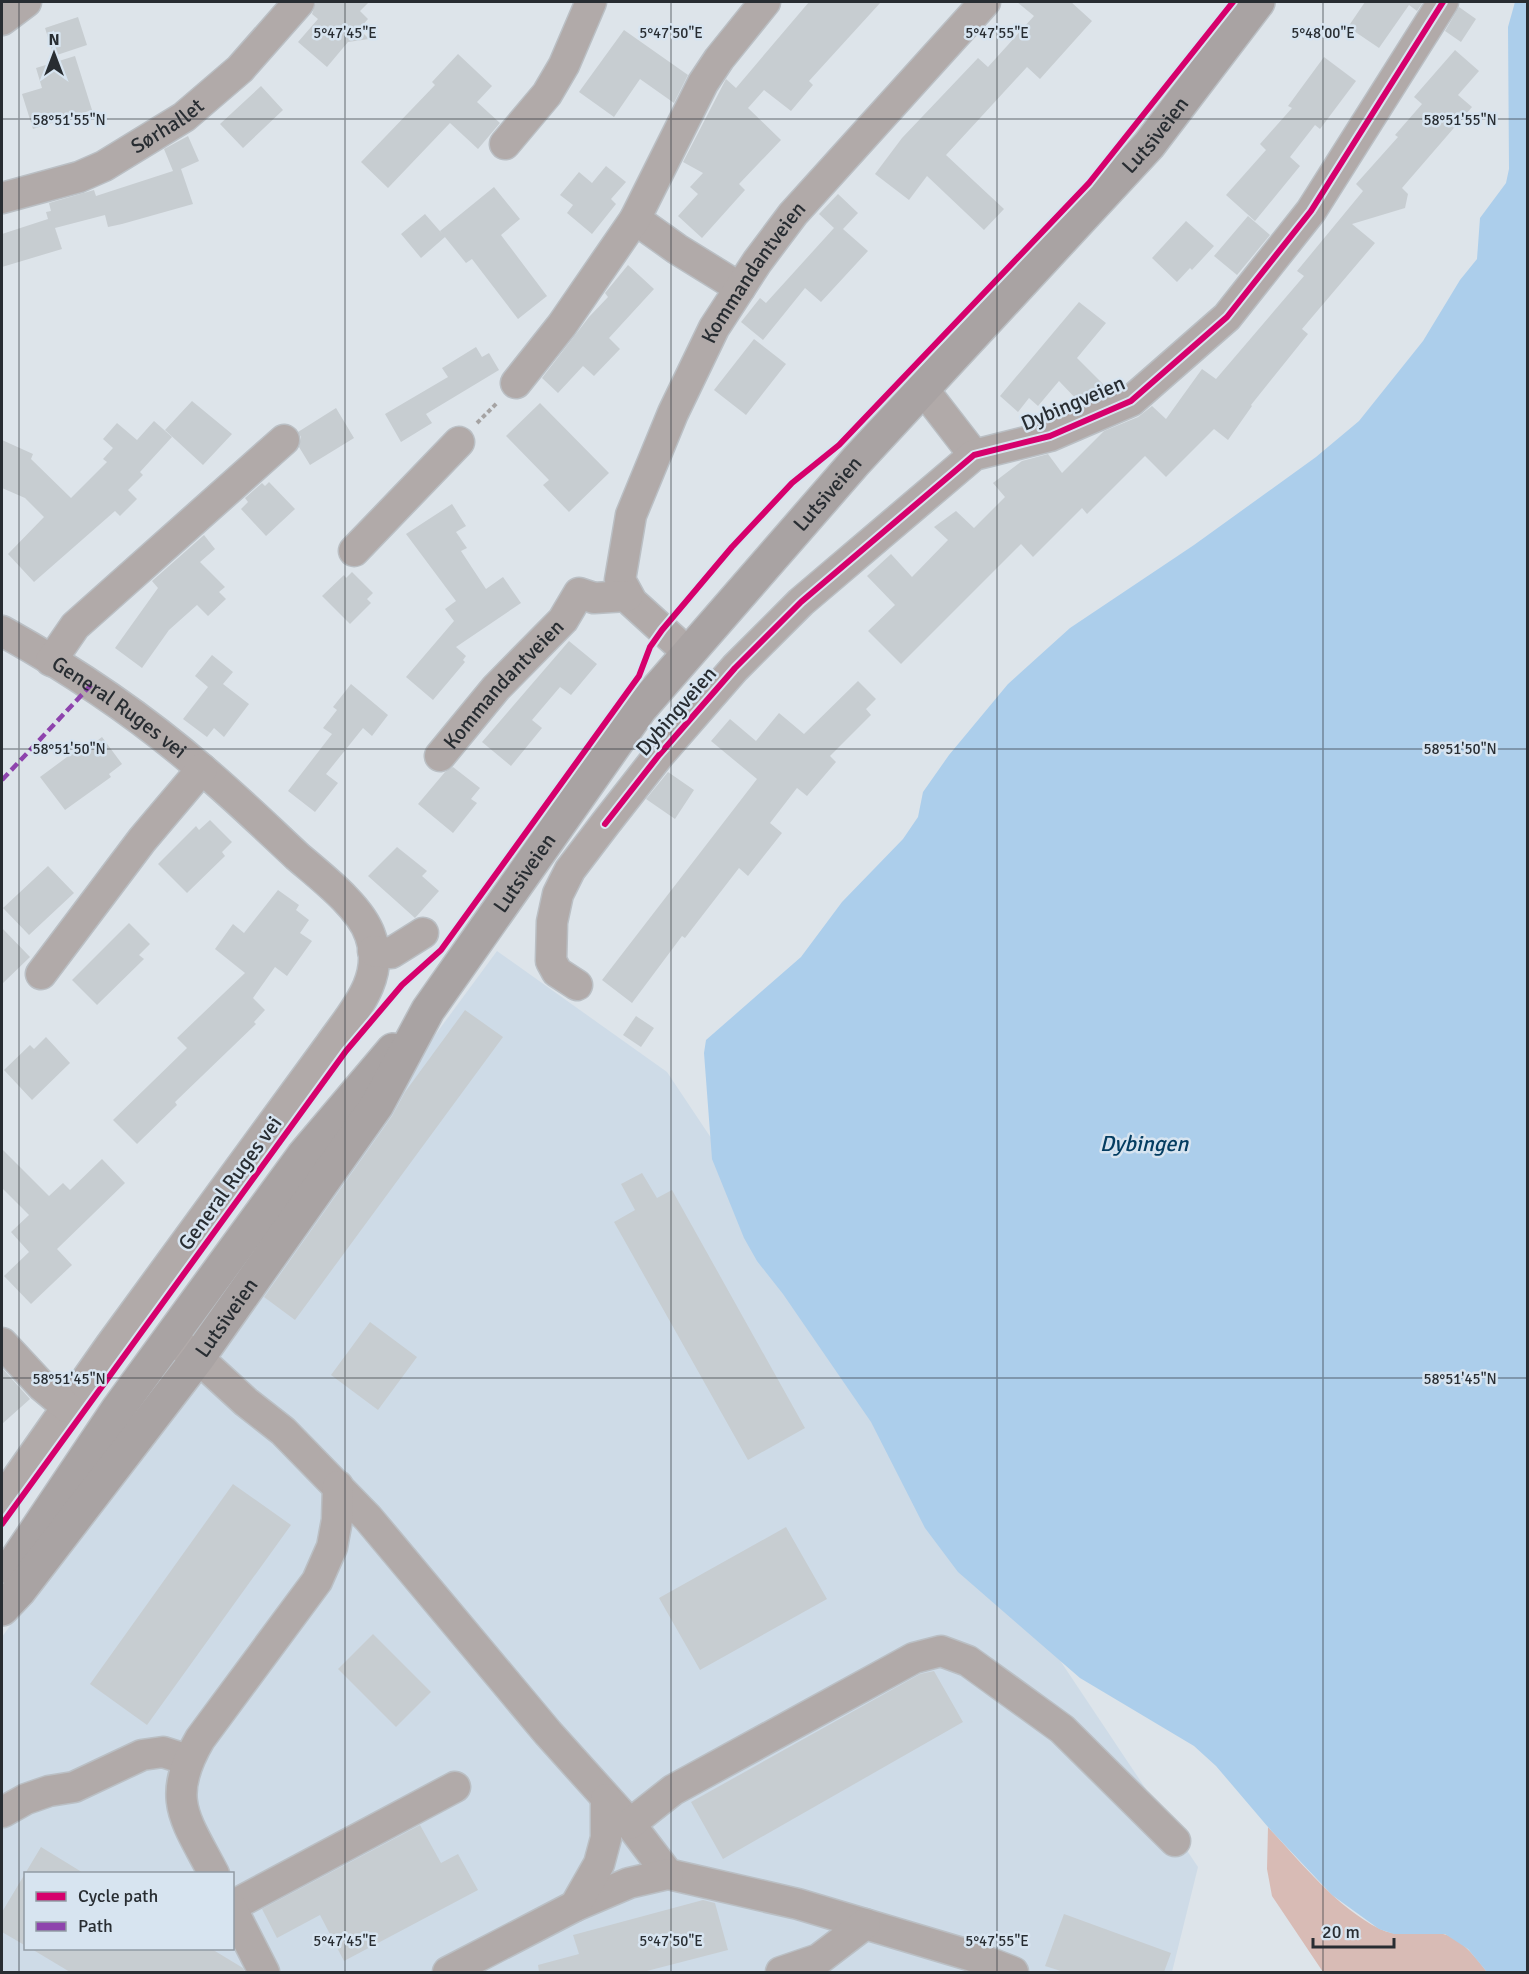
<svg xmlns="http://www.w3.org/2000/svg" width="1529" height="1974" font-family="Signika,sans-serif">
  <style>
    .built { fill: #cedbe7; fill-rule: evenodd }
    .forest { fill: #d8bbb5 }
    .water { fill: #acceeb }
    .building { fill: #c7cdd1 }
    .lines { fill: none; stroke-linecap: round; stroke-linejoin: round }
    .minor-casing { stroke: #babfc4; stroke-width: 33 }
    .major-casing { stroke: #babfc4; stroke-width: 36 }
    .path { stroke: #a5a3a3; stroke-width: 4; stroke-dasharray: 4.5 3; stroke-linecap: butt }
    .minor { stroke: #b1aaa9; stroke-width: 30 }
    .major { stroke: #a9a3a3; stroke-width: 33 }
    .quiet { stroke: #8e44ad; stroke-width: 4.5; stroke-dasharray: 9 4.5; stroke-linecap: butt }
    .cycleway-casing { stroke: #d7e4f0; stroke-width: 10 }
    .cycleway { stroke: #d6006c; stroke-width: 6 }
    .ticks { fill: none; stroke: #282d32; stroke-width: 1.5; stroke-opacity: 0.45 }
    .labels { text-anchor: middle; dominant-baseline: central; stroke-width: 5; stroke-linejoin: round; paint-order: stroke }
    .street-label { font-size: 21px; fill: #282d32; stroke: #d7e4f0 }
    .water-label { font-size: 22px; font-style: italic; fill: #043d61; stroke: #d7e4f0 }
    .ticks-label { font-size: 15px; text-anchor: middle; fill: #282d32; stroke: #d7e4f0; stroke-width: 5; stroke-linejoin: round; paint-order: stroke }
  </style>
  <rect width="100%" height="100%" fill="#dde4ea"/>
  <path class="built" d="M497,951L667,1072L1198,1867L1172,1972H2V1637L251,1285ZM26,1874H232V1948H26Z"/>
  <path class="forest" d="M1268,1827C1302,1863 1335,1906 1380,1929C1400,1939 1422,1930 1443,1934C1460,1937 1477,1959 1487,1972H1323L1272,1896L1267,1869Z"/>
  <path class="water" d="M1515,2H1528V1972H1487L1468,1949L1445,1934H1394L1379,1929L1332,1895L1268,1827L1216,1766L1194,1746L1080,1678L958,1572L925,1528L871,1422L783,1294L757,1261L744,1238L712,1159L704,1053L706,1040L801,957L842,902L903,839L918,817L923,792L949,755L1008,684L1070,628L1194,545L1316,457L1359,421L1423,341L1460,280L1477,259L1480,218L1506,183L1509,169L1508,27Z"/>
  <path class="building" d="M316,2H369L360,11L368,19L359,29L369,39L348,42L327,67L298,42L318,19L312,14Z
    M809,2H881L809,81L813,85L791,111L764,90L748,108L781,140L739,184L745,190L702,238L678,216L698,194L690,187L703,173L683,162L726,79L736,88Z
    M1017,2H1071L1092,21L1040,79L1027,67L946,155L1004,209L984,230L927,176L909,200L875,174L902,138L978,58L988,67L1034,16Z
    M1365,2H1423L1417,11L1409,5L1379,48L1348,27Z
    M1459,7L1476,19L1461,42L1445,31Z
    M78,17L87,45L54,56L45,28Z
    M624,30L688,75L674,103L640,79L614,117L579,92Z
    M1455,50L1479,71L1458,95L1472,107L1402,188L1408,194L1405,208L1352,224L1375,243L1302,329L1308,334L1251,405L1252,406L1228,440L1214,429L1166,477L1145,456L1087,514L1082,508L1033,557L1021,544L901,664L868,631L895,605L867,576L891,554L912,577L948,540L934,527L956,511L974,528L1005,497L993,483L1022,461L1048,454L1062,473L1104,431L1138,417L1152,406L1166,419L1202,369L1216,379L1304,276L1297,271L1363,191L1356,184L1398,137L1395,135L1422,104L1414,97Z
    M458,54L492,86L477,102L500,123L478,149L450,123L388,188L361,162L435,85L432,82Z
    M75,56L92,110L33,129L22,94L42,88L36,68Z
    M1324,57L1356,81L1320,129L1315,125L1290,157L1300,166L1255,221L1226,195L1266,150L1260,144L1292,108L1288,106Z
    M261,86L283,110L243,148L220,124Z
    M188,136L199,161L181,169L193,204L122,224L108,227L105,215L55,228L62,249L2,267V234L48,219L46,212L51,211L49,203L94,190L96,196L173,171L164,149Z
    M606,166L626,182L611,199L616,204L592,234L567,213L573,205L560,195L579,172L592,183Z
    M494,187L520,219L501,235L547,296L518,319L472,259L466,263L440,231Z
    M838,194L858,213L843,229L868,251L821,302L805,288L763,340L741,322L760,298L766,303L834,228L819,214Z
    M425,214L445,237L421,258L401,234Z
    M1248,216L1270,235L1237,275L1214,256Z
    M1186,221L1214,246L1192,270L1190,268L1177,282L1152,258Z
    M628,265L654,289L609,338L620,349L594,376L583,366L558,393L542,378L589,317L608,297L605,293Z
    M1079,302L1106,323L1077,358L1110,391L1081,404L1059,381L1038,406L1029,398L1018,412L1000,396Z
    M754,339L786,364L746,415L714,390Z
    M476,347L482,357L489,353L499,370L426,414L432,423L401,442L385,414L448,377L442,368Z
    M192,401L232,434L203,465L165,430Z
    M540,403L609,473L569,512L543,485L549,480L506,436Z
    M336,408L354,438L310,465L299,447L301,437L298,432Z
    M154,421L172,437L140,472L143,475L128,490L137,499L120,516L115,511L34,582L8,554L44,517L25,498L2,488V440L33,454L31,459L71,498L107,462L103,459L113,448L103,439L117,423L137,440Z
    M269,482L295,509L266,536L241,509L248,502L245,498L262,483L265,486Z
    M452,504L466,526L456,532L467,548L461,551L486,589L503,577L521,603L456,647L466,656L463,660L465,662L433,700L406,677L454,621L445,609L456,601L406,534Z
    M204,535L215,549L200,562L225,587L219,592L226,599L208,616L197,605L169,630L142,668L115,648L158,588L152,581Z
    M352,572L373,593L367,599L371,603L350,624L322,596L344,575L346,578Z
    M569,641L597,664L571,695L560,687L532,720L542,728L511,766L482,742Z
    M212,655L233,672L223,684L249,704L224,737L214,728L207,737L183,719L208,687L195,676Z
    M858,681L876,699L866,709L871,715L830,756L836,762L807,796L797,788L770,823L782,833L748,876L739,868L685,938L682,936L632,1003L602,980L757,779L711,741L730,719L756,741L779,713L804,734Z
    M351,684L388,715L372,736L363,728L326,774L338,783L315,812L288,791L332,734L323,728L337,710L333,707Z
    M102,737L122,764L109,774L111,777L65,810L40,777L86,743L89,747Z
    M453,767L480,788L471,799L477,803L453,833L418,804L445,772Z
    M668,772L694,790L675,819L646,799Z
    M210,820L232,842L222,852L225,856L187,893L158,864L196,826L199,830Z
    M397,847L427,871L422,876L439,891L415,918L368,876Z
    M48,866L74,893L29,935L3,908Z
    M278,890L299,905L296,910L309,920L300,933L312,941L287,976L275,967L253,998L265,1010L254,1022L256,1024L175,1102L177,1105L137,1144L113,1120L187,1048L177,1038L245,973L215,949L233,924L244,933Z
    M129,923L150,944L139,955L144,959L97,1005L72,980Z
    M2,928L30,957L2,984Z
    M465,1010L503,1037L295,1320L264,1297L392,1116L405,1092Z
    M636,1016L654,1028L641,1047L623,1035Z
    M46,1037L70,1063L32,1100L4,1070L30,1045L34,1049Z
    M2,1149L49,1196L63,1183L70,1190L102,1159L125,1183L57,1249L72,1265L31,1304L4,1276L29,1252L11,1232L29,1215L2,1188Z
    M642,1173L657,1198L672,1190L805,1428L748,1460L614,1222L635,1210L621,1184Z
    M370,1322L417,1357L378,1410L331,1375Z
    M2,1368L30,1399L2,1424Z
    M233,1484L291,1525L147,1725L90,1684Z
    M786,1527L827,1599L700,1670L659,1598Z
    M373,1634L431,1692L396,1727L338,1669Z
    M934,1671L963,1722L723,1859L691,1802L920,1674Z
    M420,1825L441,1863L458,1854L478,1890L344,1961L320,1915L277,1938L262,1909Z
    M41,1847L85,1874H26V1946L2,1932V1912Z
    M703,1900L715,1903L728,1950L643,1972H539L538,1965L579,1954L573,1935Z
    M1064,1914L1171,1953L1164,1972H1064L1045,1966Z
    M30,1948H210L243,1968L245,1972H70Z"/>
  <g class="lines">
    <g class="minor-casing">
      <g id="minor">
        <path d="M2,20L26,2"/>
        <path d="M505,144L547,94L564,65L591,2"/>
        <path id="s1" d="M2,198L79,177L104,166L184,117L240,69L299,2"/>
        <path d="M635,219L677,249L740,288"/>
        <path d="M516,383L562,325L635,219L703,83L719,59L765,2"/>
        <path d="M923,389L974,455"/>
        <path d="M354,551L459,442"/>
        <path id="s2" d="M2,631C72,670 142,717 203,770C235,797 266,827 297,856C320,876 360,906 370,935C386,978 353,1012 330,1045L110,1346L2,1500"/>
        <path id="s3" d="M687,652L632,602L620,580L631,515L673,413L714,328L757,262L793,214L985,2"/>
        <path d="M51,661L75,626L284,440"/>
        <path id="s4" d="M440,756L496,688L563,620L579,593L594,598L627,596"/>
        <path d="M373,951L391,953L423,933"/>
        <path d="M41,974L142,840L202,769"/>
        <path d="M577,985L557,972L551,961L552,922L558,894L570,870L605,824L659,755L735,668L801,602L974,455L1050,436L1131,401L1227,317L1311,211L1443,2"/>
        <path d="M170,1338L198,1358L246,1402L283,1431L368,1518L548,1733L630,1824L668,1874L798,1904L972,1956L1013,1972"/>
        <path d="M2,1343L42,1386L67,1407"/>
        <path d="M3,1812L26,1799L49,1791L74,1787L142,1755L163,1752L188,1760"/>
        <path d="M630,1824L673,1790L914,1658L941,1651L968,1661L1062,1729L1175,1841"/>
        <path d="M214,1874C185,1818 165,1799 200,1739L317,1581L332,1547L337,1520L338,1486"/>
        <path d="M232,1906L455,1787"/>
        <path d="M575,1906L629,1883L668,1874"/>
        <path d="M232,1909L264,1972"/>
        <path d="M448,1972L575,1906L599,1864L606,1838V1799"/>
        <path d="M781,1972L819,1959L865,1924"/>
      </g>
    </g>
    <g class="major-casing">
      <g id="major">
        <path d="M11,1568L118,1409L303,1156L393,1050"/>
        <path id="s5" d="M2,1609L19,1591L198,1358L377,1105L428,1010L640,709L856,461L1149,145L1258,2"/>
      </g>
    </g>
    <path class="path" d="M477,423L497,403"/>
    <use href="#minor" class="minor"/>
    <use href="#major" class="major"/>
    <path class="quiet" d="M2,780L91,685"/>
    <g class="cycleway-casing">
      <path id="cycleway" d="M605,824L659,755L735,668L801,602L974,455L1050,436L1131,401L1227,317L1311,211L1443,2
        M2,1524L346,1051L402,985L441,950L639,676L650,647L662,630L732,547L792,483L839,445L1089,183L1233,2"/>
    </g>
    <use href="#cycleway" class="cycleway"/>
  </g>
  <path class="ticks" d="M19,2V1972M345,2V1972M671,2V1972M997,2V1972M1323,2V1972M2,119H1528M2,749H1528M2,1378H1528"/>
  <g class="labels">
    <g class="street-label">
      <text stroke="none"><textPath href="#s1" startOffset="182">Sørhallet</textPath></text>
      <text stroke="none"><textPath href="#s5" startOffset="1876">Lutsiveien</textPath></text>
      <text stroke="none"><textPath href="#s3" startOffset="438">Kommandantveien</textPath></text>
      <text transform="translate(1073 403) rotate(-23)">Dybingveien</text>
      <text stroke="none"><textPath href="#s5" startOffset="1390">Lutsiveien</textPath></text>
      <text stroke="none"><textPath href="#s4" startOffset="96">Kommandantveien</textPath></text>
      <text stroke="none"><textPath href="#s2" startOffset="140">General Ruges vei</textPath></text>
      <text transform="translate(676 711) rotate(-49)">Dybingveien</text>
      <text stroke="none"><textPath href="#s5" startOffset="904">Lutsiveien</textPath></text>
      <text transform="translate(230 1183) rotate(-54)">General Ruges vei</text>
      <text stroke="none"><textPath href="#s5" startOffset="368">Lutsiveien</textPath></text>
    </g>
    <g class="water-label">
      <text x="1144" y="1143">Dybingen</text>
    </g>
  </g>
  <g class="ticks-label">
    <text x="345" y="38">5°47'45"E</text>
    <text x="671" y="38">5°47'50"E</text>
    <text x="997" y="38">5°47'55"E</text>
    <text x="1323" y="38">5°48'00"E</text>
    <text x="69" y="125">58°51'55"N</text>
    <text x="1460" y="125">58°51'55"N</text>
    <text x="69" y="754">58°51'50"N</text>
    <text x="1460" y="754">58°51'50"N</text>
    <text x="69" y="1384">58°51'45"N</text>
    <text x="1460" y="1384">58°51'45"N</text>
    <text x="345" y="1946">5°47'45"E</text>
    <text x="671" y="1946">5°47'50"E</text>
    <text x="997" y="1946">5°47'55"E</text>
  </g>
  <rect width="1529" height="1974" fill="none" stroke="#282d32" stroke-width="6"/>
  <rect x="24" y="1872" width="210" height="78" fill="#d7e4f0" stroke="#919ba4" stroke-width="1.5"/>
  <rect x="36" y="1892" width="30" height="9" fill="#d6006c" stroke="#919ba4" stroke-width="1.5"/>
  <text x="78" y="1902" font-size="18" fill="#282d32">Cycle path</text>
  <rect x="36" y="1922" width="30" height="9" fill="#8e44ad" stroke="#919ba4" stroke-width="1.5"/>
  <text x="78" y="1932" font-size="18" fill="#282d32">Path</text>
  <g transform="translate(54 54)" stroke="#d7e4f0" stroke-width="4.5" paint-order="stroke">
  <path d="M0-4.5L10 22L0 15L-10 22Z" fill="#282d32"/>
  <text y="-9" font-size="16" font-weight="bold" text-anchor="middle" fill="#282d32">N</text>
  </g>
  <path d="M1313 1938v9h81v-9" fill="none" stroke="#282d32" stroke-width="3"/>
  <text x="1322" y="1938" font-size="18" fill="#282d32" stroke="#d7e4f0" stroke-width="4.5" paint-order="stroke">20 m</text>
</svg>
